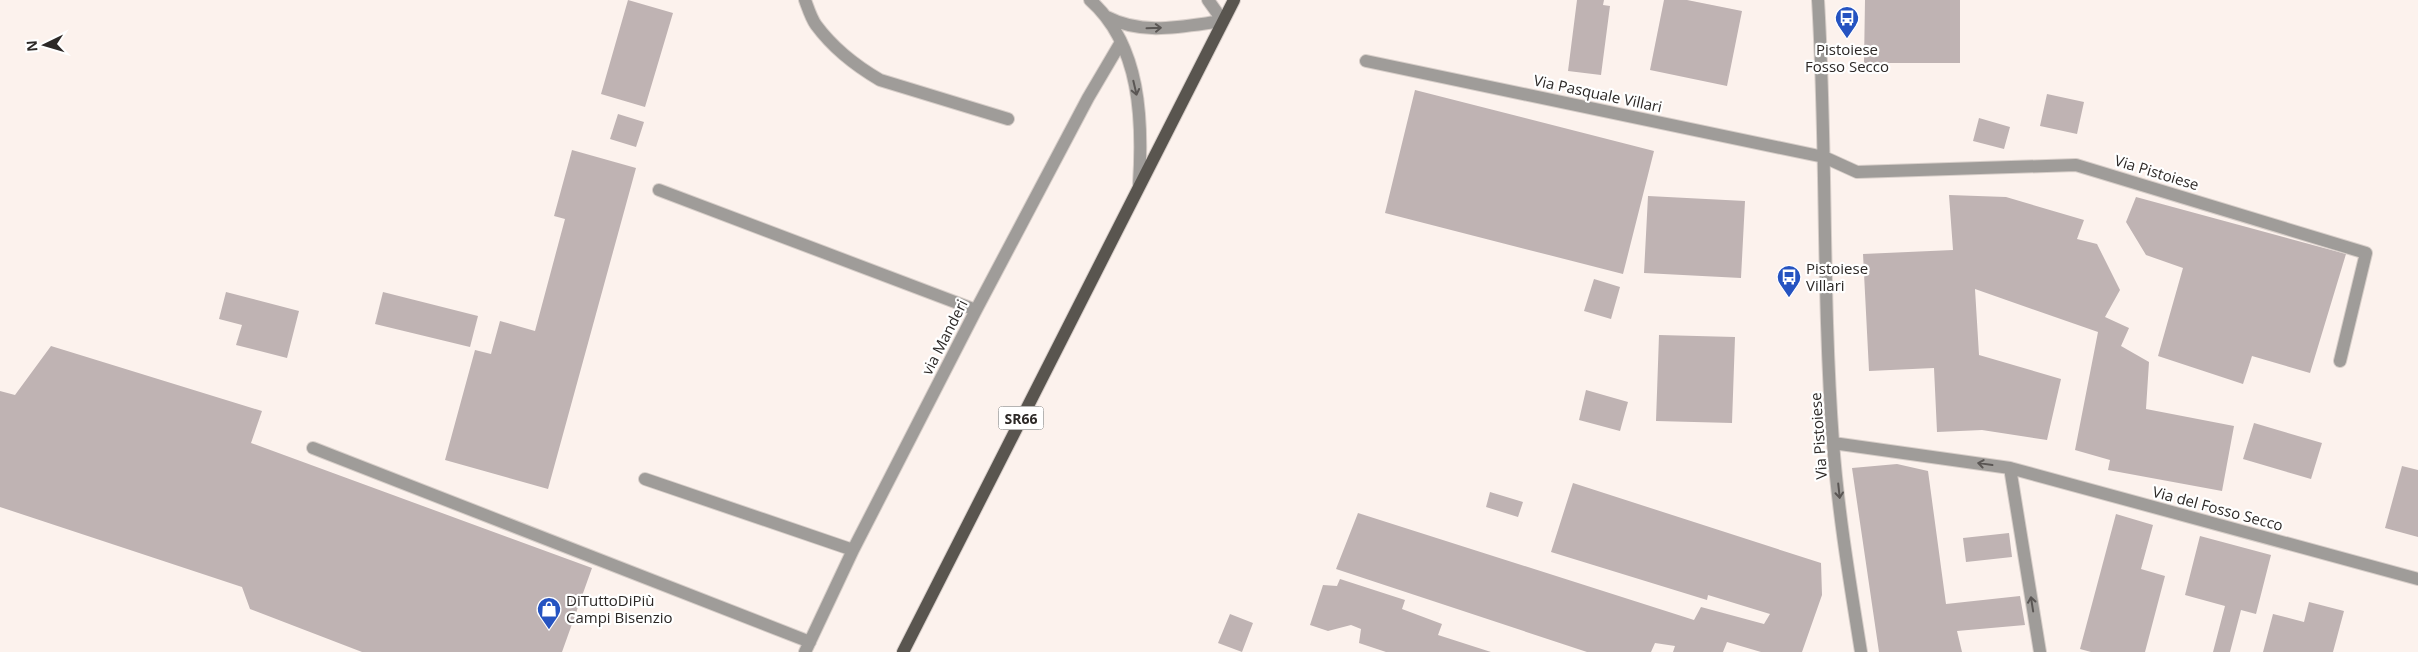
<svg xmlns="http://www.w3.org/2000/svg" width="2418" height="652" font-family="'Open Sans',sans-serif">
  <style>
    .building { fill: #bfb3b3 }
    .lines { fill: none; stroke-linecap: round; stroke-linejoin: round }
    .minor-casing { stroke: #d7cec9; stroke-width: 14 }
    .major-casing { stroke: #d7cec9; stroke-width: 14 }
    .minor { stroke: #9f9c99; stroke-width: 12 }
    .major { stroke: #59554f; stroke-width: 12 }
    .oneway { stroke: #5a5654 }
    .labels { text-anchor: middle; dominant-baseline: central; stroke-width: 4.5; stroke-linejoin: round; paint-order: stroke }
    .shield { fill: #fff; stroke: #6b6867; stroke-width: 1 }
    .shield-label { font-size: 14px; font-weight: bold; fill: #2c2826 }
    .poi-label { font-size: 15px; fill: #2c2826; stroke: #fff; text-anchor: start }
    .street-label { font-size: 15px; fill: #2c2826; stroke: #fff }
  </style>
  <rect width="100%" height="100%" fill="#fcf2ed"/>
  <path class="building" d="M628,0L673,13L645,107L601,94Z
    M1577,0H1604L1603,5L1610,6L1601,75L1568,71Z
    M1664,0H1687L1742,11L1727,86L1650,70Z
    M1865,0H1960V63H1864Z
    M1415,90L1654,151L1623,274L1385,213Z
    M2047,94L2084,102L2077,134L2040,126Z
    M618,114L644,122L636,147L610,139Z
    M1979,118L2010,127L2004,149L1973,141Z
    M572,150L636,168L548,489L445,460L475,350L491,354L500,321L535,331L565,219L554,216Z
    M1949,195L2006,197L2084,220L2077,239L2097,244L2120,290L2105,317L2129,328L2121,346L2149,362L2146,409L2234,426L2222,491L2108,470L2110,460L2075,450L2098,332L1975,289L1979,355L2061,379L2047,440L1982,430L1937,432L1934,368L1869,371L1863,254L1953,250Z
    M1648,196L1745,201L1741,278L1644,273Z
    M2136,197L2346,254L2310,373L2252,356L2243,384L2158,356L2183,268L2146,255L2126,222Z
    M1594,279L1620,287L1611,319L1584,311Z
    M226,292L299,311L287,358L236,345L242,325L219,319Z
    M383,292L478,316L470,347L375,324Z
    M1659,335L1735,337L1732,423L1656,421Z
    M51,346L262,411L251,443L592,568L562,652H362L250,609L242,587L0,507V391L15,395Z
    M1586,390L1628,402L1620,431L1579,420Z
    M2254,423L2322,443L2311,479L2243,459Z
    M1897,464L1928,471L1946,604L2020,596L2025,625L1957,631L1962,652H1879L1852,468Z
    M2402,466L2418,470V537L2385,528Z
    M1573,483L1821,563L1822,595L1802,652H1761L1727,642L1723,652H1673L1675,646L1655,643L1651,652H1587L1336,569L1358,513L1694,620L1701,607L1764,624L1770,614L1708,595L1707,600L1551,552Z
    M1490,492L1523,502L1518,517L1486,507Z
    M2116,514L2153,525L2141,569L2165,576L2145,652H2091L2080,649Z
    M2009,533L2012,557L1966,562L1963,538Z
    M2200,536L2271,555L2256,614L2241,610L2230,652H2213L2225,606L2185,595Z
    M1340,579L1405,600L1402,609L1442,624L1438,635L1491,652H1386L1359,643L1361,629L1351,625L1328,631L1310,625L1323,585L1337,586Z
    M2309,602L2344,611L2333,652H2263L2273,614L2304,622Z
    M1230,614L1253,623L1242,652L1218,643Z"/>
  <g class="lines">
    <g class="minor-casing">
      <path id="minor" d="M805,0C808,8 811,18 816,25C833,48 856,66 880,80L1008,119
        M1090,0C1141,45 1143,121 1139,184
        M1818,0C1827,147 1822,295 1833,442C1838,512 1850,583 1861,652
        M1107,17C1143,36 1184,26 1223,21L1208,0
        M1366,61L1824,157L1857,172L2076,165L2366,253L2340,361
        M659,190L976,310
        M1833,443L2010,468L2040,652
        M313,448L810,642
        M2010,468L2418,579
        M645,479L853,550
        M805,652L853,550L976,310L1088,98L1121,42"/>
    </g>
    <g class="major-casing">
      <path id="major" d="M903,652L1234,0"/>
    </g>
    <use href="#minor" class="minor"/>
    <use href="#major" class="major"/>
  </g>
  <defs><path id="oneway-shaft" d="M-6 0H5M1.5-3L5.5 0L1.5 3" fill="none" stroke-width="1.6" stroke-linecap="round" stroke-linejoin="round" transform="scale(1.25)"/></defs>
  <g class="oneway">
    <use href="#oneway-shaft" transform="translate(1154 28) rotate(-2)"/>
    <use href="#oneway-shaft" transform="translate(1135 88) rotate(77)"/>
    <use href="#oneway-shaft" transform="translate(1985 464) rotate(-172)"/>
    <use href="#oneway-shaft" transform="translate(1839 491) rotate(84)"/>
    <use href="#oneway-shaft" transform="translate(2032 604) rotate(-99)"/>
  </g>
  <defs>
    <g id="bus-pin" transform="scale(1.25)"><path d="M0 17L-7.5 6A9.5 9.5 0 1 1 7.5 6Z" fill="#2553c1" stroke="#fff"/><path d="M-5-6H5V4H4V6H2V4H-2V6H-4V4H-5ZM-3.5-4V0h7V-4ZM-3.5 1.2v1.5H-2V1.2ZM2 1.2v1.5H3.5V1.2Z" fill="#fff"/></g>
    <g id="shop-pin" transform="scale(1.25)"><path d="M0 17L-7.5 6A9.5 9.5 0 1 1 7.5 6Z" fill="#2553c1" stroke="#fff"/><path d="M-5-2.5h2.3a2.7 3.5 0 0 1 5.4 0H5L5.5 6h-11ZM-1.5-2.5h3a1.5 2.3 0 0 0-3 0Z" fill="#fff"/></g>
  </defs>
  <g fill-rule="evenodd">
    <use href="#bus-pin" x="1847" y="18"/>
    <use href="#bus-pin" x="1789" y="277"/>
    <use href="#shop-pin" x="549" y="609"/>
  </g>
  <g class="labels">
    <rect class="shield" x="998.5" y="406.5" width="45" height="23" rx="4"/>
    <g class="shield-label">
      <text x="1021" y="418">SR66</text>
    </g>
    <g class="poi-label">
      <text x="1847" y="49" text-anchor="middle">Pistoiese<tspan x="1847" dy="17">Fosso Secco</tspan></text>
      <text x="1806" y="268">Pistoiese<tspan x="1806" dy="17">Villari</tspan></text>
      <text x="566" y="600">DiTuttoDiPiù<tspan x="566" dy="17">Campi Bisenzio</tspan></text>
    </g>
    <g class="street-label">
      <text transform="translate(1598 93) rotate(12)">Via Pasquale Villari</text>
      <text transform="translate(2157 172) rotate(17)">Via Pistoiese</text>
      <text transform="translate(944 337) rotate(-63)">via Manderi</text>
      <text transform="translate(1818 436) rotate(-94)">Via Pistoiese</text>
      <text transform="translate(2218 508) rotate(15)">Via del Fosso Secco</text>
    </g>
  </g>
  <g transform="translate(45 45) rotate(265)" stroke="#ffffff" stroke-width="4" paint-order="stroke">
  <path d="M0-4L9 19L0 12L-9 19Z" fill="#2c2826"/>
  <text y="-8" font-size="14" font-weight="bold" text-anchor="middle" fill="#2c2826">N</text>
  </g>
</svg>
